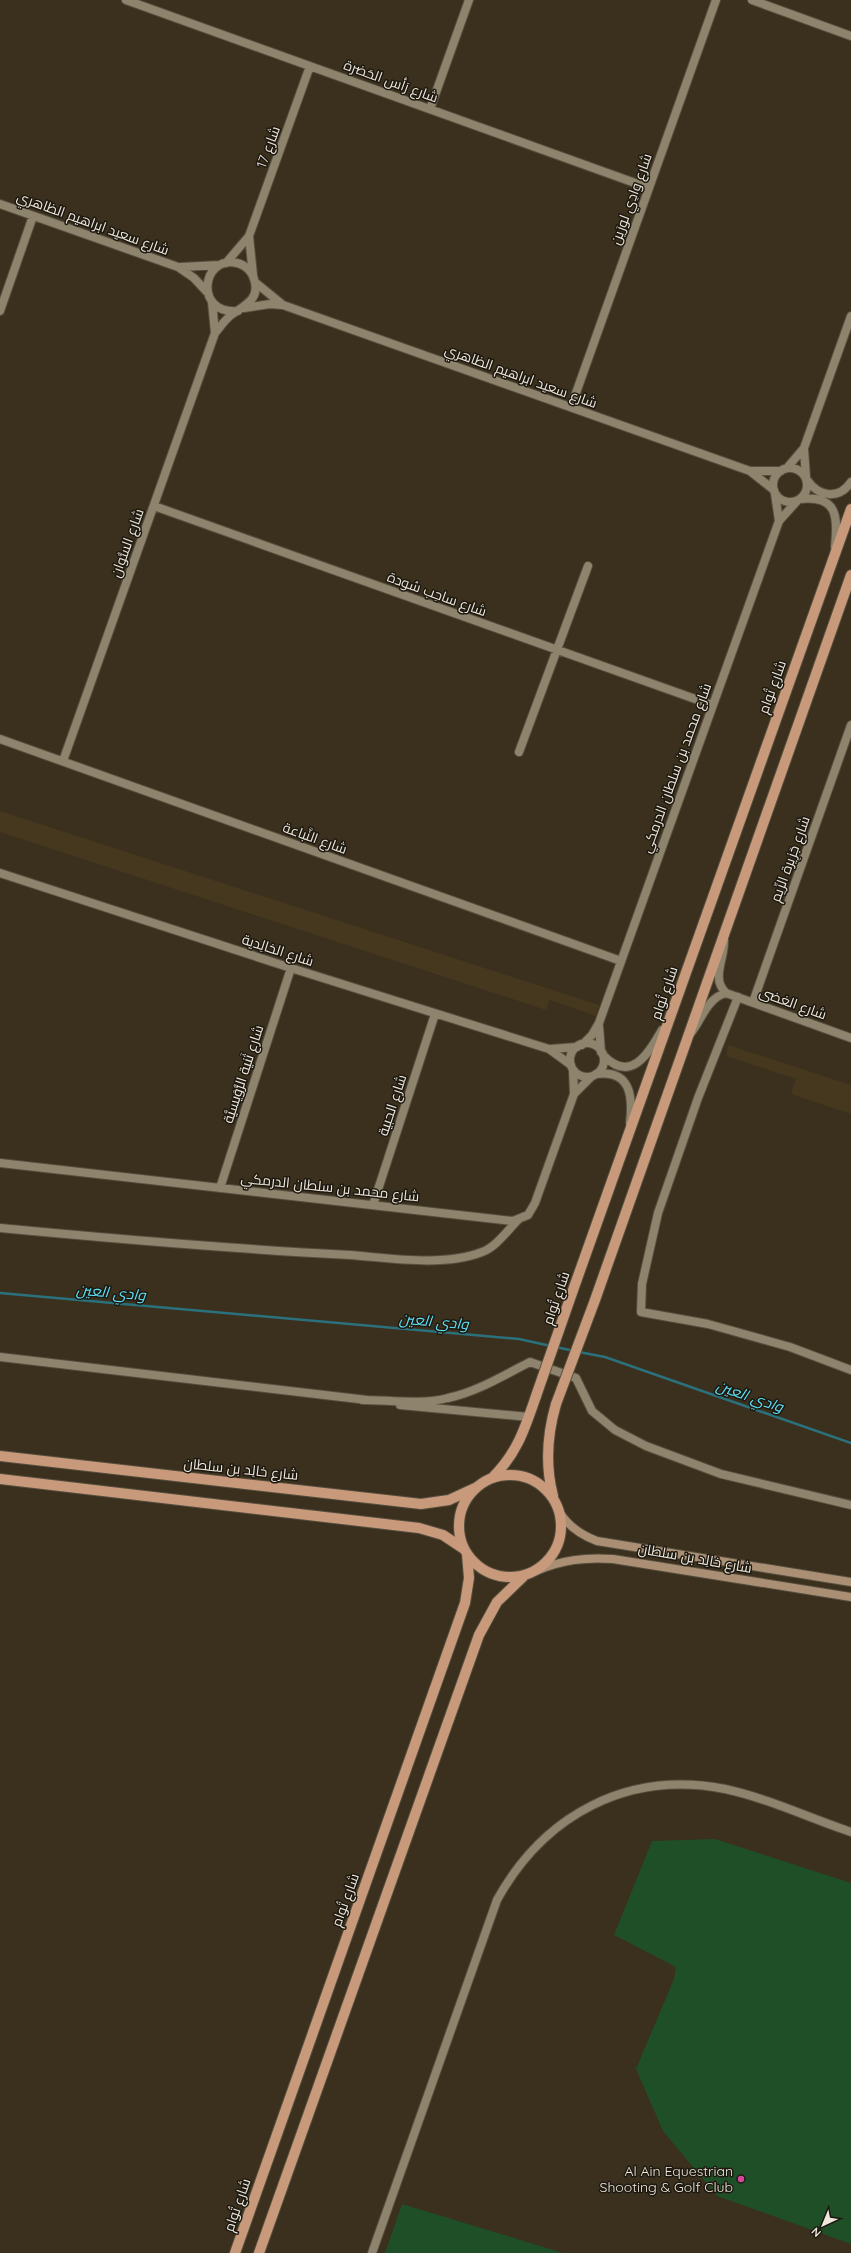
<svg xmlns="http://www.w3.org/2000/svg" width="851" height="2253" font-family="Quicksand,Cairo,sans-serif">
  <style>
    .built { fill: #45381e }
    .green { fill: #1f4f27 }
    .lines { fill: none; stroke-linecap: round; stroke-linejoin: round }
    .stream { stroke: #2b717d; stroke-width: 2.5 }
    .street-casing { stroke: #564e3e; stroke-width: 10 }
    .secondary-casing { stroke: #564e3e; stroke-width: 10 }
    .primary-casing { stroke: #564e3e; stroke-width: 12 }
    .street { stroke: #8e836d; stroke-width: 8 }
    .secondary { stroke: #ab8f74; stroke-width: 8 }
    .primary { stroke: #c89a7b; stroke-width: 10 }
    .primary-bridge-casing { stroke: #564e3e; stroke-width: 12; stroke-linecap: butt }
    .primary-bridge { stroke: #c89a7b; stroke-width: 10 }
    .hotel-dot { fill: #d1479c; stroke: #1d1910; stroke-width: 1.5 }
    .labels { text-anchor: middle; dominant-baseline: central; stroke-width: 3; stroke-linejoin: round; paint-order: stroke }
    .street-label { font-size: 14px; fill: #eee7dc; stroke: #1d1910 }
    .poi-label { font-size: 14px; fill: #eee7dc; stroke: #1d1910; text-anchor: end }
    .water-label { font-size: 15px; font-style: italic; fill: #5ee2f9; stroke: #1d1910 }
  </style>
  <rect width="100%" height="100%" fill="#3a301d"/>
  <path class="built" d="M0,811L599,1005L596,1016L550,1000L546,1010L0,832Z
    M728,1045L851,1085V1114L791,1094L796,1079L726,1056Z"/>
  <path class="green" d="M715,1839L851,1883V2244L717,2196L663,2131L636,2069L674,1979L676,1967L614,1935L652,1841Z
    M402,2204L563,2253H385Z"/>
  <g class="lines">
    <path class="stream" d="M0,1293L519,1339L551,1346
      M556,1347L574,1351
      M579,1352L605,1357L851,1443"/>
    <g class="street-casing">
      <path id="street" d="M126,0L649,188
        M752,0L851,36
        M430,109L469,0
        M0,204L178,267L194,278L207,292
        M249,236L253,275
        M226,263L249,236L310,66
        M181,267L219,265
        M256,283L283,305L750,471L774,490
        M212,302L215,333
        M244,308L270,304L282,305
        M0,311L33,216
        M571,407L716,0
        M804,449L806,477
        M773 485a17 17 0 1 1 34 0a17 17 0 1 1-34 0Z
        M787,468L804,448L851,316
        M751,471H781
        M807,480C819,497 839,500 851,482
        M775,494L779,521
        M800,499C838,495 838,517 835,547
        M154,506L712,705
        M0,739L621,961
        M519,752L588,566
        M63,761L215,333C220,327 225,320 231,315C245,305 261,299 254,279C252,271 245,265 237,263C201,255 194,315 238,311
        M0,873L291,968L549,1049L571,1065
        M724,938C726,957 710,978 726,993L851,1038
        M738,997L698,1098L658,1213L642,1284L641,1312L708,1324L790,1347L851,1370
        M753,1002L851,725
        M599,1026L601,1052
        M691,1033C702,1019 707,998 726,993
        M570 1060a17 17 0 1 1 34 0a17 17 0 1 1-34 0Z
        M582,1045L592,1035L599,1023L779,521L797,501
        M550,1049L577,1047
        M603,1055C631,1084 648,1054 662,1030
        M596,1074C631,1069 633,1097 630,1123
        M574,1094L591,1077
        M0,1163L513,1221L528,1215L535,1203L574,1094L573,1070
        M220,1188L291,968
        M373,1205L435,1014
        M0,1228C116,1239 233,1249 350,1255C389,1258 444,1267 482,1252C496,1247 507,1231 518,1220
        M0,1357L367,1400
        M362,1400C390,1400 421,1405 448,1398C477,1392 504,1375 530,1362L576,1378L592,1411L615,1430L646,1446L721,1474L851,1505
        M400,1405L529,1417
        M372,2253L497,1900C544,1815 627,1770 725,1789C764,1797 812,1819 851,1832"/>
    </g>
    <g class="secondary-casing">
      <path id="secondary" d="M560,1513C569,1527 581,1535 597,1541L851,1582
        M536,1571C562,1560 585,1557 613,1559L851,1597"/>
    </g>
    <g class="primary-casing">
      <path id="primary" d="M572,1293L851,509
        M595,1300L851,575
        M0,1456L421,1504L449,1500L475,1488
        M459 1526a51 51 0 1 1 102 0a51 51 0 1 1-102 0Z
        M492,1478C517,1454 525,1428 536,1396
        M0,1479L419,1528L443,1535L464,1549
        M553,1496C545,1465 547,1435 556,1404
        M235,2253L465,1603L469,1578L467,1554
        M259,2253L479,1635L497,1602L524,1576"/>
    </g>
    <use href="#street" class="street"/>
    <use href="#secondary" class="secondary"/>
    <use href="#primary" class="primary"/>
    <g class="primary-bridge-casing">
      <path id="primary-bridge" d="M536,1396L572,1293
        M556,1404L595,1300"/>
    </g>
    <use href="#primary-bridge" class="primary-bridge"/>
  </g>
  <circle class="hotel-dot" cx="741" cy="2179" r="4"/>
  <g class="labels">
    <g class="street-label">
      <text transform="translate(391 81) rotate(20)">شارع رَأس الحَضرة</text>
      <text transform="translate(268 147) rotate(-70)">شارع 17</text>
      <text transform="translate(631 199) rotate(-70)">شارع وادِي لورَين</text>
      <text transform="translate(93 223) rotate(20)">شارع سعيد ابراهيم الظاهري</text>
      <text transform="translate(521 376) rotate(20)">شارع سعيد ابراهيم الظاهري</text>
      <text transform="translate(127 543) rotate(-70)">شارع السُّوان</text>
      <text transform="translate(437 594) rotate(20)">شارع ساحِب سُودة</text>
      <text transform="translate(772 687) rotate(-70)">شارع تُوام</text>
      <text transform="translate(676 768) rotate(-70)">شارع محمد بن سلطان الدرمكي</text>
      <text transform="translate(315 838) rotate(20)">شارع النَّباعة</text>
      <text transform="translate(790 859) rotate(-70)">شارع جَزِيرة الرِّيم</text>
      <text transform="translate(278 950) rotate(18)">شارع الخالِدية</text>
      <text transform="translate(664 993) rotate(-71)">شارع تُوام</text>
      <text transform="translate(793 1003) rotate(20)">شارع الغضى</text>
      <text transform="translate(243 1074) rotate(-72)">شارع ثَنية الرُّوَيسيَّة</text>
      <text transform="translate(392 1105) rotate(-72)">شارع الحبية</text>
      <text transform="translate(330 1187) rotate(6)">شارع محمد بن سلطان الدرمكي</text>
      <text transform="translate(556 1298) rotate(-71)">شارع تُوام</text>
      <text transform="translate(241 1469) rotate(6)">شارع خالِد بن سلطان</text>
      <text transform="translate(695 1558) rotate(10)">شارع خالِد بن سلطان</text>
      <text transform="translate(345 1900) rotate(-70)">شارع تُوام</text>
      <text transform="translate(237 2205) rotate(-71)">شارع تُوام</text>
    </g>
    <g class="poi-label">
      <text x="733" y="2171">Al Ain Equestrian<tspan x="733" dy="16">Shooting &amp; Golf Club</tspan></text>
    </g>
    <g class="water-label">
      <text transform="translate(111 1292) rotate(5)">وادي العين</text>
      <text transform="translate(434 1321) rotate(5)">وادي العين</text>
      <text transform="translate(750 1396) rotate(19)">وادي العين</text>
    </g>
  </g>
  <g transform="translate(823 2225) rotate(224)" stroke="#1d1910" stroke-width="3" paint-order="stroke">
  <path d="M0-3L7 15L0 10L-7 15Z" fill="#eee7dc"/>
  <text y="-6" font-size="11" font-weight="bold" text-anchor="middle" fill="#eee7dc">N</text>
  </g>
</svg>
